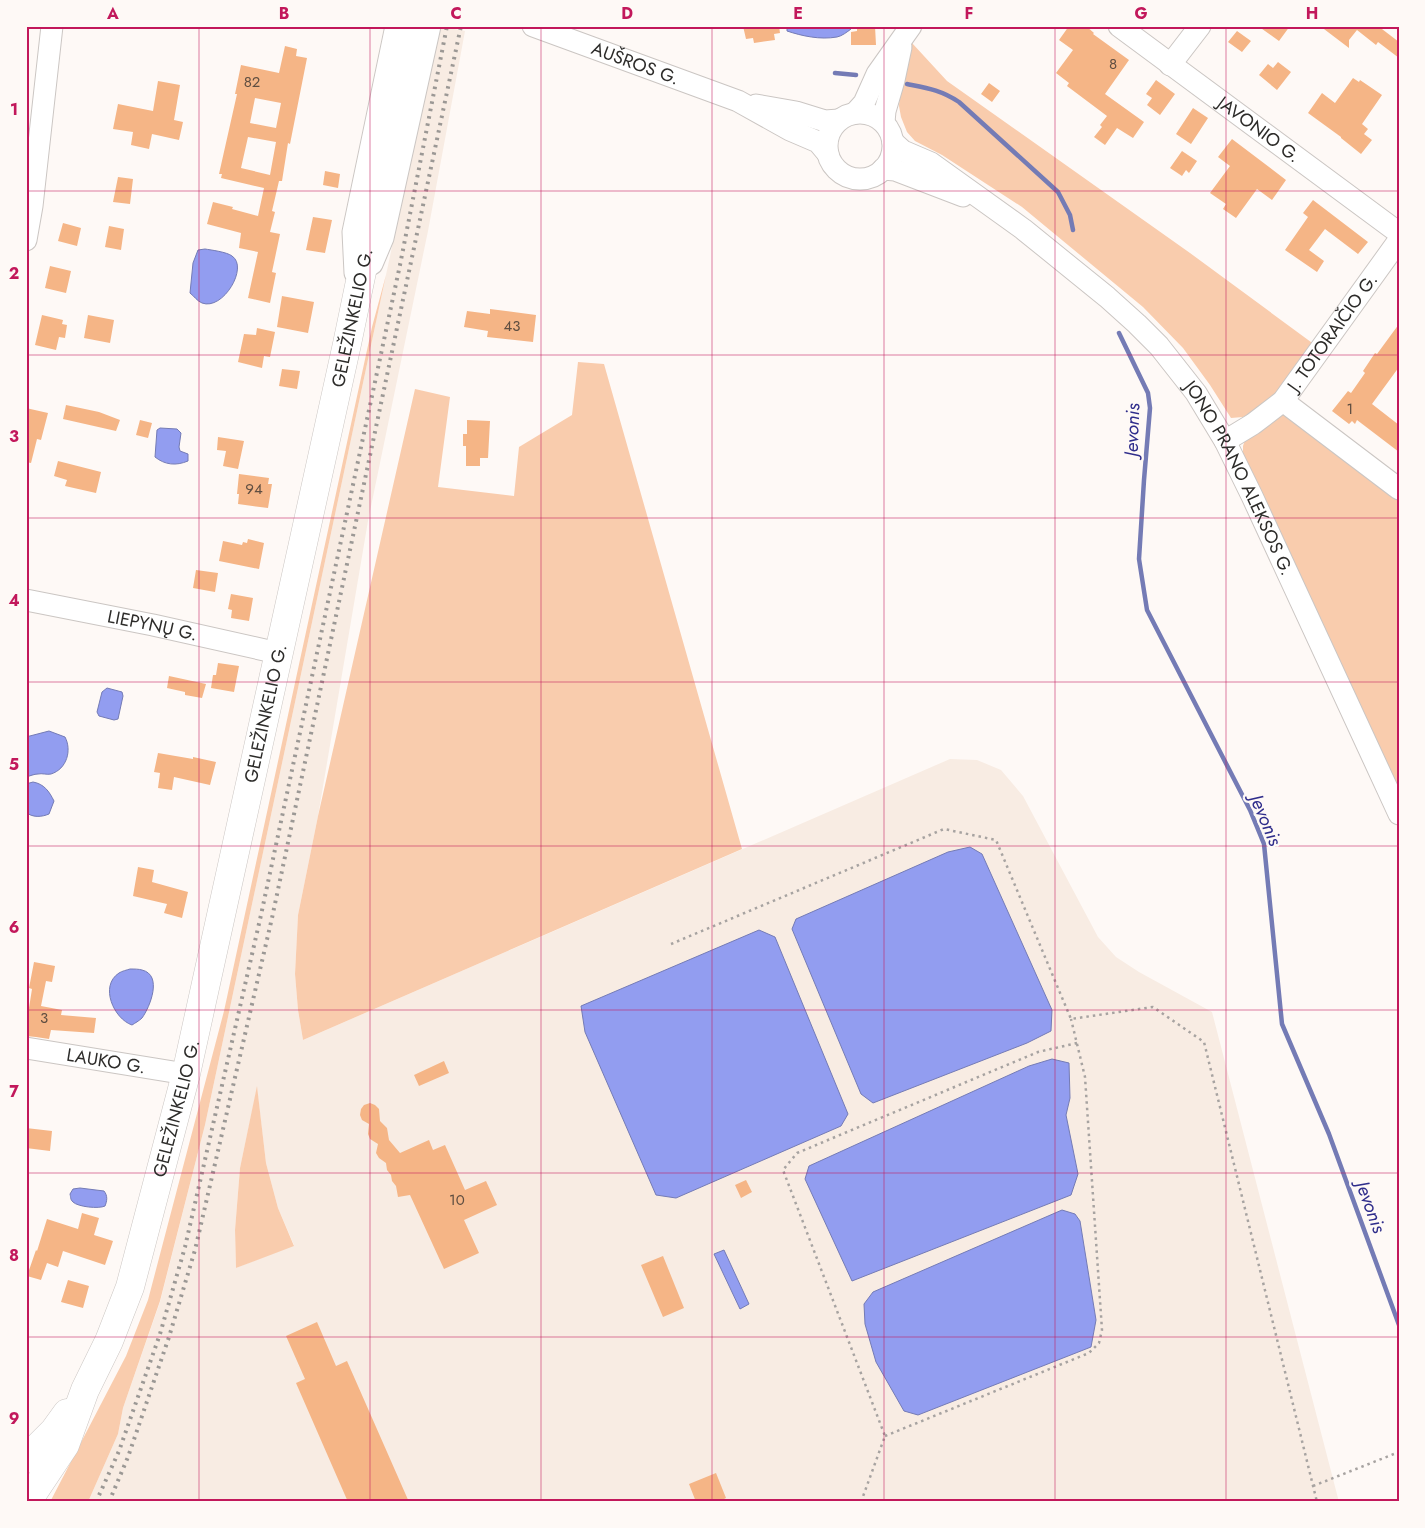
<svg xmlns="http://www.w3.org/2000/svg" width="1425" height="1528" font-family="Jost,sans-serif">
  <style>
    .built { fill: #f8ece3; fill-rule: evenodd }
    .green { fill: #f9ccad }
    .water { fill: #929df0; stroke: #747bb5 }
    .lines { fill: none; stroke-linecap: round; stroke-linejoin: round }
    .stream { stroke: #747bb5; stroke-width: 4.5 }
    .building { fill: #f5b586; fill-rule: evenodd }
    .minor-casing { stroke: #cbc6c3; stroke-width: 23 }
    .major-casing { stroke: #cbc6c3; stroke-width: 29 }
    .path { stroke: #a7a3a1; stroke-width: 2.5; stroke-dasharray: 2.5 4; stroke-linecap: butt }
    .minor { stroke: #fff; stroke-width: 21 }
    .major { stroke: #fff; stroke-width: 28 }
    .rail { stroke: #9b9895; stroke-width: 4; stroke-dasharray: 2.5 5; stroke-linecap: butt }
    .grid { fill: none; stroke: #c2185b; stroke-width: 1; stroke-opacity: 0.55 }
    .labels { text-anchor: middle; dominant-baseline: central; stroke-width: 4.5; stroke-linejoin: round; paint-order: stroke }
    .number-label { font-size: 15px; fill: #5f4e41 }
    .street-label { font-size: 18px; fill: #2d2c2a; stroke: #fef9f6 }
    .water-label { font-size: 19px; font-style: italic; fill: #2f2d8b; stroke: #fef9f6 }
    .neatline { fill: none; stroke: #c2185b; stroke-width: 2 }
    .grid-label { font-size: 16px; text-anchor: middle; font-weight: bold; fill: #c2185b }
  </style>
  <rect width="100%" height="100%" fill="#fef9f6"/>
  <path class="built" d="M439,26L465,31L428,231L368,521L318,816L298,915L295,974L298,1010L303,1040L950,759L977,760L1001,770L1023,796L1098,937L1116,957L1139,972L1212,1012L1339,1502H88L118,1434L123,1408L160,1302L205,1125ZM257,1088L266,1163L278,1208L294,1245L236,1268L235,1230L240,1168Z"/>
  <path class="green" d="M912,43L947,81L1190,253L1315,345L1284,387L1255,412L1243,417L1231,418L1210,385L1183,348L1143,307L1022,207L942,155L915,141L907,132L901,117L899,106L900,93Z
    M386,275L205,1125L160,1301L123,1408L118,1434L88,1502H50L126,1356L148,1300L224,1011L372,327Z
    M578,362L604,364L742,849L303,1040L298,1010L295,974L298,915L318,816L415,389L450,397L438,487L514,496L519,447L572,415Z
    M1279,415H1288L1399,498V794L1243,457V446L1245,440Z
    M257,1086L266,1163L278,1208L294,1246L236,1268L235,1230L240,1168Z"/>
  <path class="water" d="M787,26H852L851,29C847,32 842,36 837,37C820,40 802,36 787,31Z
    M205,249C211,250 227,252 232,256C249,267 223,311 202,303C197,301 194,296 190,293L193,263L198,250Z
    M160,428L177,429L181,433L179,447L180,451L188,454V461C176,466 165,465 155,457L157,430Z
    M107,688L122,692L123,696L118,719L114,720L99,716L97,712L102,692Z
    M49,731L65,737C72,750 67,769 51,774C47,775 42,773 38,774C34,774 30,776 26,777V737Z
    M33,782C44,784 49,791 54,801L49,814C42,817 32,818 26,812V784Z
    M970,847L982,854L1052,1010L1051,1031L1027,1043L873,1103L861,1094L792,929L796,919L948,852Z
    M759,930L775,937L848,1114L841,1126L676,1198L656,1195L585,1032L581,1006Z
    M130,969C134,969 139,969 142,970C163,975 150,1007 142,1018C139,1021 135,1023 132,1025C114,1019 99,986 119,973C122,971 127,970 130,969Z
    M1052,1059L1069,1063L1070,1098L1066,1115L1078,1174L1071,1195L852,1281L805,1179L809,1166L1029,1066Z
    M80,1188L104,1191C108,1196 107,1201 105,1206C99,1209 78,1207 73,1202C70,1199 71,1198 70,1194L73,1189Z
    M1062,1210L1075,1214L1080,1221L1096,1320L1091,1347L918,1415L904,1411L876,1362L865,1324L864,1304L873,1292Z
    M724,1250L749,1304L740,1309L714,1254Z"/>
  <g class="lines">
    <path class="stream" d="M835,73L856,75
      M907,84C927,88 941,90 959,102L1058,192L1070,215L1073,230
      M1119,333L1148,393L1150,408L1144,480L1139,559L1147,610L1250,810L1264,844L1282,1024L1329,1134L1399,1325"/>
  </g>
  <path class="building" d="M743,26H779L780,33L774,34L775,40L754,43L753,38L746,39Z
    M857,26H875L876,45H851V32L857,31Z
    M1069,26H1086L1094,33L1093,34L1129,60L1105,94L1144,122L1133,138L1117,128L1105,145L1094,137L1102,127L1100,125L1107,116L1067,86L1069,83L1056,73L1073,50L1059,40Z
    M1258,26H1290L1279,41Z
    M1320,26H1378L1399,42V58L1378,42L1376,45L1357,30L1349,40V48Z
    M1237,31L1251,41L1242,52L1228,42Z
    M285,46L297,49L296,56L307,58L290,144L288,143L282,181H279L272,211L275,212L270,232L280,234L272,272L276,273L270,303L248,298L258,252L239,248L241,233L207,224L213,202L233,207L232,209L258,216L264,188L221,178L222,174H219L237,94H235L241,65L279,73ZM255,98L281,103L276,128L250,123ZM248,137L276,142L270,175L241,168Z
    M1278,62L1291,72L1277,90L1259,75L1268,64L1273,68Z
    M1353,78L1359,82L1360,80L1382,95L1362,124L1368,129L1364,134L1372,140L1361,154L1341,138V137L1308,113L1322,93L1335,103Z
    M1156,80L1175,94L1160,115L1147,105L1152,98L1146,94Z
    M158,81L180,85L174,120L183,122L179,140L152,134L149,149L131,145L133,132L113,129L118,104L153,111Z
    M989,83L1000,91L992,102L981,94Z
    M1193,108L1208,118L1191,144L1176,134Z
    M1232,139L1286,180L1272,200L1257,189L1236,218L1223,209L1226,204L1210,193L1230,166L1218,157Z
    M1182,151L1197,161L1189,173L1186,170L1182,176L1170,168Z
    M325,171L340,174L338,188L323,185Z
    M118,177L133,179L130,204L113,202Z
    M1313,200L1368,242L1358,254L1325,229L1309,250L1324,261L1317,272L1285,250L1308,217L1303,213Z
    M313,217L332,220L325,253L306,250Z
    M63,223L81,228L77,246L58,241Z
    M109,226L124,229L121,250L105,247Z
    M50,266L71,271L66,293L45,288Z
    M282,296L314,302L308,333L277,327Z
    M490,309L536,315L533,342L487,337L488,331L464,327L467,311L490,314Z
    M42,315L63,320L62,324L67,325L65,338L59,337L56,350L35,345Z
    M88,315L114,320L110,343L84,338Z
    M1399,324V367L1372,404L1399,425V452L1357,420L1355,424L1352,421L1349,424L1332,411L1348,391L1351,393L1365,373L1363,371L1375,353L1377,354Z
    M257,328L275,332L270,357L264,356L262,368L238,362L244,334L256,335Z
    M282,369L300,371L297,389L279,386Z
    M66,405L99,412L120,420L116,431L63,419Z
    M26,408L48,413L41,440L37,439L31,463L26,462Z
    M140,420L152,423L148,438L136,435Z
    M467,420L490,421L488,458H480V466H466V446H463V434H467Z
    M218,437L244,441L238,469L223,466L226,451L217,450Z
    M58,461L101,472L96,493L65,486L67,480L54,476Z
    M239,474L269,478L268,484H272L268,508L238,504L239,494H237Z
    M248,539L264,543L259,569L219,561L223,541L242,545L243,542L247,543Z
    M196,570L218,573L215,592L193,588Z
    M231,594L253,598L249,621L231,618L232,610L228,609Z
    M218,663L239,666L234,692L211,688L213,675H216Z
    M169,676L206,684L202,698L185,695V692L167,688Z
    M158,753L193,759V757L216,762L210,785L174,777L172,790L158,788L160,773L154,772Z
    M138,867L154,870L152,882L188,892L182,918L164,913L167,904L133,896Z
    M34,962L55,966L52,982L46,981L41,1006L62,1010L61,1015L96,1018L94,1033L51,1030L49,1039L36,1037V1032V1037L26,1036V1027L32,989L29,988Z
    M444,1061L449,1073L419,1086L414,1075Z
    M370,1103L375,1105L379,1109L380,1121L387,1128L389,1140L400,1153L429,1140L433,1150L445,1145L465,1190L486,1181L497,1205L464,1220L479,1253L444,1269L410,1195L398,1197L396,1186L392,1181L391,1175L387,1170L386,1163L379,1158L376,1153L378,1144L370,1139L368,1134L369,1124L362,1120L360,1115L361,1109L364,1105Z
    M26,1128L52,1131L50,1151L26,1148Z
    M746,1180L752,1192L741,1198L735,1185Z
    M82,1213L99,1218L94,1235L113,1241L105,1265L63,1251L58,1267L47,1263L41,1280L27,1276L36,1250L37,1251L47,1219L78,1229Z
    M663,1256L684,1308L663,1317L641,1265Z
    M68,1280L89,1286L83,1308L61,1302Z
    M317,1322L336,1366L347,1361L409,1502H348L296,1383L305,1379L286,1336Z
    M716,1473L726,1498L718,1502H696L689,1484Z"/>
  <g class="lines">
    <g class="minor-casing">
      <g id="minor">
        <path id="s1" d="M533,26L738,101L790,130L818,142L828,154"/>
        <path id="s2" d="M1119,26L1399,233"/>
        <path d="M1170,65L1200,26"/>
        <path d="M756,105L796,112L825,121L839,120"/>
        <path d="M855,113L864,103L877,74L911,26"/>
        <circle cx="860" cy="146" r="33"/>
        <path d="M884,122L885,111L894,80L901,47"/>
        <path id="s3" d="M893,142L903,151L931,163L1023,229L1107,297L1137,324L1159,346L1196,393L1225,441L1252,496L1399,814"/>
        <path d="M883,169L895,170L963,196"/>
        <path d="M26,240L32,206L52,26"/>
        <path d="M372,264L383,238L430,26"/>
        <path d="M355,273L353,232L396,26"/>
        <path d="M1283,401L1399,489"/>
        <path id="s4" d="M1225,441L1253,424L1283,401L1399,240"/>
        <path id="s5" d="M26,600L153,625L278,653"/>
        <path id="s6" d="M26,1048L186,1074"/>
      </g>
    </g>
    <g class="major-casing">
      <g id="major">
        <path d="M26,1459L54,1431L67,1413"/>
        <path id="s7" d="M27,1502L65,1445L85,1390L109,1341L130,1287L186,1074L347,344L413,26"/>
      </g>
    </g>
    <path class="path" d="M671,944L944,829L996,840L1071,1019L1153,1007L1204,1042L1317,1502
      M885,1436L1089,1353L1099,1343L1102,1330L1085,1077L1071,1019
      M1313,1486L1399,1452
      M861,1502L885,1436L783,1170L797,1153L1038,1052L1077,1043"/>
    <use href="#minor" class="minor"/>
    <use href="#major" class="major"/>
    <path class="rail" d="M96,1502L119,1451L160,1334L185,1247L261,915L400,265L447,26
      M109,1502L128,1457L169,1337L195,1250L272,918L461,26"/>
  </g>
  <path class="grid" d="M199,26V1502M370,26V1502M541,26V1502M712,26V1502M884,26V1502M1055,26V1502M1226,26V1502M26,191H1399M26,355H1399M26,518H1399M26,682H1399M26,846H1399M26,1010H1399M26,1173H1399M26,1337H1399"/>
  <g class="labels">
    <g class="number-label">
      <text x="1113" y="64">8</text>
      <text x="252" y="82">82</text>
      <text x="512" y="326">43</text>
      <text x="1350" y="409">1</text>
      <text x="254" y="489">94</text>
      <text x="44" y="1018">3</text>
      <text x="457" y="1200">10</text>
    </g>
    <g class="street-label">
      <text stroke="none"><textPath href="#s1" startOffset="109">AUŠROS G.</textPath></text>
      <text stroke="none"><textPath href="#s2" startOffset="174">JAVONIO G.</textPath></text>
      <text stroke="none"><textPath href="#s7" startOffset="1234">GELEŽINKELIO G.</textPath></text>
      <text stroke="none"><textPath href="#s4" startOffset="155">J. TOTORAIČIO G.</textPath></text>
      <text stroke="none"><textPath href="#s3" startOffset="492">JONO PRANO ALEKSOS G.</textPath></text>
      <text stroke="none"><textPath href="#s5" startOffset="129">LIEPYNŲ G.</textPath></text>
      <text stroke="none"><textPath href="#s7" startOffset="829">GELEŽINKELIO G.</textPath></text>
      <text stroke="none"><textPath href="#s6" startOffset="81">LAUKO G.</textPath></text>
      <text stroke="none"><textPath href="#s7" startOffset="424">GELEŽINKELIO G.</textPath></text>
    </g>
    <g class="water-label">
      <text transform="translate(1132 430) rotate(-88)">Jevonis</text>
      <text transform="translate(1266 820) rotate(67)">Jevonis</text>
      <text transform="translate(1371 1207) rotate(70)">Jevonis</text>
    </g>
  </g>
  <rect width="1425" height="1528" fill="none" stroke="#fef9f6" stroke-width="55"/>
  <rect x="28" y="28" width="1370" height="1472" class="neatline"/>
  <g class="grid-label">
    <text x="113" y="19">A</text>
    <text x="284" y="19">B</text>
    <text x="456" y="19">C</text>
    <text x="627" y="19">D</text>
    <text x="798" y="19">E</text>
    <text x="969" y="19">F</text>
    <text x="1141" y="19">G</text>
    <text x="1312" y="19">H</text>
    <text x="14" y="115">1</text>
    <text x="14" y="279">2</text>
    <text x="14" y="442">3</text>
    <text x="14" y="606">4</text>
    <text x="14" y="770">5</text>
    <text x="14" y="933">6</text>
    <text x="14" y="1097">7</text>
    <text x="14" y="1261">8</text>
    <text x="14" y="1424">9</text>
  </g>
</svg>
